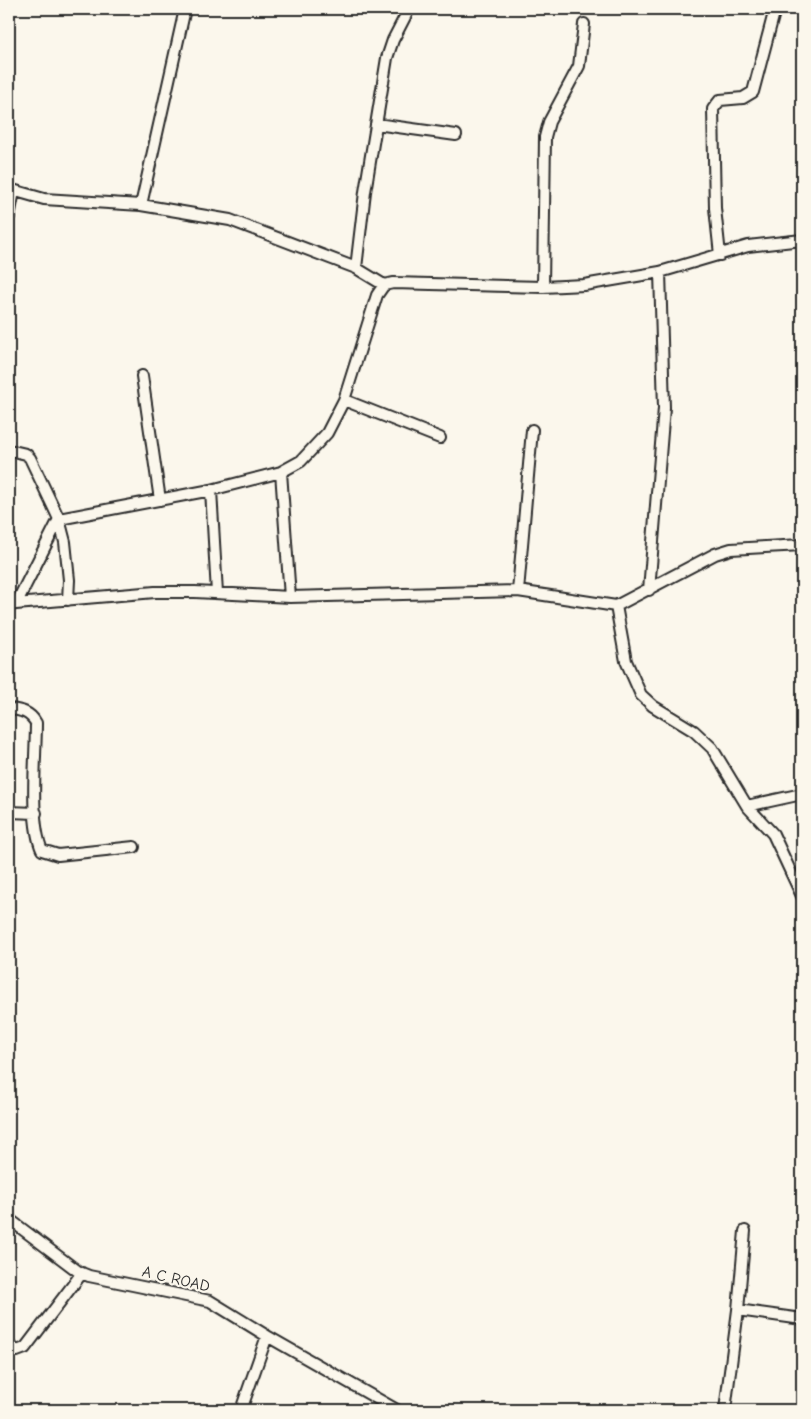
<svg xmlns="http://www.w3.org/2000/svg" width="811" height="1419" font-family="'Comic Neue',sans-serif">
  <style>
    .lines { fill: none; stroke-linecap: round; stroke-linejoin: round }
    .minor-casing { stroke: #2b2b2b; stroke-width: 14 }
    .minor { stroke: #fbf7ec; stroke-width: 10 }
    .labels { text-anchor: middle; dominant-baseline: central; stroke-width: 4.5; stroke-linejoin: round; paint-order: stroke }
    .street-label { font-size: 16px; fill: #2b2b2b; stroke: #fbf7ec }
  </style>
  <rect width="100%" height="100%" fill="#fbf7ec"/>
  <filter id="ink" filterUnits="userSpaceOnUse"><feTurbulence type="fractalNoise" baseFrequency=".02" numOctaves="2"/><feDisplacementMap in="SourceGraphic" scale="10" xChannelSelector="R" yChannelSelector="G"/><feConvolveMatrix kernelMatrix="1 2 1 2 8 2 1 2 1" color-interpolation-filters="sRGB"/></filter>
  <g filter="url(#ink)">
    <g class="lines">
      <g class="minor-casing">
        <path id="minor" d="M376,124L456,135
          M9,189L44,199L141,205L230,220L356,268L384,285
          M141,205L185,9
          M9,217L14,191
          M720,255L715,208L713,109L720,100L743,98L753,92L775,9
          M356,268L365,192L387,58L393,40L409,9
          M543,287L545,137L549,122L579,66L584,24
          M142,376L160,500
          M344,400L440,438
          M9,450L26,454L30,458L59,519L65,542L69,580L68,600
          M281,472L290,597
          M211,490L217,593
          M802,545L731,549L715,554L616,606L626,661L641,695L653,706L694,731L712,748L747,806L773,834L802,896
          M649,590L664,408L660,272
          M518,591L532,430
          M16,604L155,592H195L290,597L518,591L616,606
          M9,605L16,604L59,519L211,490L281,472L301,461L327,433L344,400L377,295L384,285L393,283L543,287L584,285L660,272L748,246L802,240
          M9,709C21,710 30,712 36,723C36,757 29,821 42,850L58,855L134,847
          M747,806L802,794
          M9,812L36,813
          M9,1219L79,1272L89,1276L210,1301L267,1336L241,1410
          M738,1310L802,1319
          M267,1336L397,1410
          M9,1345L17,1351L25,1348L82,1273
          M725,1410L738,1310L745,1231"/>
      </g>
      <use href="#minor" class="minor"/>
    </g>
  </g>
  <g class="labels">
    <g class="street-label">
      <text transform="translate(176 1279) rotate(13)">A C ROAD</text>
    </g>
  </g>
  <rect width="811" height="1419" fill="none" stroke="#fbf7ec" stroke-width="30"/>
  <rect x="15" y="15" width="781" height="1389" fill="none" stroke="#2b2b2b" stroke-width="2" filter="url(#ink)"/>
</svg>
